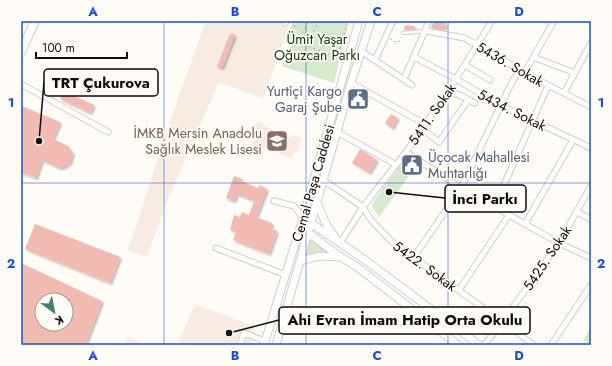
<svg xmlns="http://www.w3.org/2000/svg" width="612" height="366" font-family="Jost,sans-serif">
  <style>
    .built { fill: #f8ece2 }
    .green { fill: #d5eacd }
    .building { fill: #f1bbb2; fill-rule: evenodd; filter: url(#shadow) }
    .lines { fill: none; stroke-linecap: round; stroke-linejoin: round }
    .service-casing { stroke: #d2cdc9; stroke-width: 4.5 }
    .minor-casing { stroke: #d2cdc9; stroke-width: 7 }
    .secondary-casing { stroke: #d2cdc9; stroke-width: 9 }
    .primary-casing { stroke: #d2cdc9; stroke-width: 10 }
    .path { stroke: #aaa7a4; stroke-width: 1; stroke-dasharray: 2 3; stroke-linecap: butt }
    .service { stroke: #fff; stroke-width: 2.5 }
    .minor { stroke: #fff; stroke-width: 5 }
    .secondary { stroke: #fff; stroke-width: 7 }
    .primary { stroke: #fff; stroke-width: 8 }
    .grid { fill: none; stroke: #1d4ed8; stroke-width: 1; stroke-opacity: 0.55 }
    .labels { text-anchor: middle; dominant-baseline: central; stroke-width: 3.5; stroke-linejoin: round; paint-order: stroke }
    .park-label { font-size: 14px; fill: #123800; stroke: #fffbf7 }
    .street-label { font-size: 14px; fill: #0e0d0b; stroke: #fffbf7 }
    .service-label { font-size: 14px; fill: #4e5e75; stroke: #fffbf7; text-anchor: end }
    .education-label { font-size: 14px; fill: #785e54; stroke: #fffbf7; text-anchor: end }
    .leader { fill: none; stroke: #0e0d0b; stroke-width: 1.5 }
    .callout-dot { fill: #0e0d0b; stroke: #fffbf7; stroke-width: 1.5 }
    .callout { fill: #fffbf7; stroke: #0e0d0b; stroke-width: 1.5 }
    .callout-label { font-size: 15px; text-anchor: middle; font-weight: bold; fill: #0e0d0b }
    .neatline { fill: none; stroke: #1d4ed8; stroke-width: 1.5 }
    .grid-label { font-size: 13px; text-anchor: middle; font-weight: bold; fill: #1d4ed8 }
  </style>
  <defs>
    <filter id="shadow"><feDropShadow dx="2" dy="2" stdDeviation="1" flood-color="#0004"/></filter>
  </defs>
  <rect width="100%" height="100%" fill="#fffbf7"/>
  <path class="built" d="M206,21H291L263,99L219,82L166,204L147,257L128,250L176,104Z
    M257,121L263,123V125L291,138L292,135L302,138L297,153L294,152L291,158L280,154L281,152L265,146V148L253,144L254,139L250,138Z
    M195,304L256,327L251,345H177Z
    M128,336L146,345H124Z"/>
  <path class="green" d="M293,21H349L334,83L282,66L291,45L285,43Z
    M401,164L412,172L379,217L372,206L373,202Z
    M311,238L334,255L307,254Z
    M591,327V345L583,340Z"/>
  <path class="building" d="M434,21L446,23L443,30L431,28Z
    M405,25L415,26L414,29L404,30Z
    M230,33L235,35L222,68L217,67Z
    M63,91L94,105L90,113L60,99Z
    M356,93L367,98L362,108L351,102Z
    M22,106L60,122L53,139L68,146L73,154L69,164L61,168L57,167L42,160L36,178L21,172V108Z
    M391,114L398,118L392,128L385,123Z
    M360,149L377,160L369,173L352,163Z
    M413,161L416,164L412,169L408,166Z
    M234,176L242,179L241,181L258,188L260,185L267,189L256,217L272,223L271,228L277,231L269,254L233,240L236,232L230,230L234,215L240,217L242,212L249,215L254,201L237,194L234,201L226,198Z
    M35,224L120,257L110,283L25,249Z
    M21,263L102,301L85,345H21ZM42,300H66V324H42Z"/>
  <g class="lines">
    <g class="service-casing">
      <path id="service" d="M403,33L425,31"/>
    </g>
    <g class="minor-casing">
      <path id="minor" d="M285,23L286,21
        M426,31L465,38L471,42L478,44L519,70L591,107
        M361,51L412,85
        M414,57L456,79L500,105L591,148
        M533,57L575,73
        M375,60L393,21
        M465,65L490,80
        M525,72L554,21
        M404,79L429,21
        M351,83L425,124
        M21,84L108,132
        M449,90L475,103
        M564,93L591,43
        M422,129L439,142L468,100
        M337,132L395,164
        M406,152L461,188L559,243L591,258
        M323,180L363,207L371,220L391,241L534,345
        M274,201L294,206L303,218
        M494,207L548,86
        M577,212L591,219
        M525,224L573,140
        M340,243L363,207L406,152L449,90L492,21
        M216,248L286,275
        M414,257L461,188L509,88L519,70
        M459,290L509,215
        M240,345L244,333L265,341
        M484,345L498,328L559,243L591,186
        M551,345L591,285"/>
    </g>
    <g class="secondary-casing">
      <path id="secondary" d="M317,203L326,224L335,237
        M308,221L365,260L479,345
        M306,231L335,253L360,269L458,345
        M301,261L319,256L341,257
        M264,345L300,228L359,21
        M276,345L350,86L371,21"/>
    </g>
    <g class="primary-casing">
      <path id="primary" d="M21,52L35,21"/>
    </g>
    <path class="path" d="M297,21L289,38L337,58L348,21
      M390,39L398,43L401,37
      M298,42L308,21
      M307,45L319,21"/>
    <use href="#service" class="service"/>
    <use href="#minor" class="minor"/>
    <use href="#secondary" class="secondary"/>
    <use href="#primary" class="primary"/>
  </g>
  <path class="grid" d="M164,21V345M306,21V345M448,21V345M21,183H591"/>
  <defs>
    <g id="civic-square" transform="scale(1.15)"><rect x="-9" y="-9" width="18" height="18" rx="4" fill="#5c6f8a" stroke="#fffbf7"/><path d="M-.6-6.5H3V-4.5H.6V-3L4-1V1h2V6H-6V1h2V-1L-.6-3ZM-1.2 2.5V6h2.4V2.5Z" fill="#fff"/></g>
    <g id="school-square" transform="scale(1.15)"><rect x="-9" y="-9" width="18" height="18" rx="4" fill="#8d6e63" stroke="#fffbf7"/><path d="M0-5L7-2L0 1L-7-2ZM-4 1L0 2.5L4 1V4Q0 6-4 4Z" fill="#fff"/></g>
  </defs>
  <g fill-rule="evenodd">
    <use href="#civic-square" x="358" y="99"/>
    <use href="#school-square" x="277" y="141"/>
    <use href="#civic-square" x="412" y="165"/>
  </g>
  <g class="labels">
    <g class="park-label">
      <text x="317" y="39">Ümit Yaşar<tspan x="317" dy="16">Oğuzcan Parkı</tspan></text>
    </g>
    <g class="street-label">
      <text transform="translate(510 64) rotate(30)">5436. Sokak</text>
      <text transform="translate(512 110) rotate(27)">5434. Sokak</text>
      <text transform="translate(432 114) rotate(-55)">5411. Sokak</text>
      <text transform="translate(313 183) rotate(-74)">Cemal Paşa Caddesi</text>
      <text transform="translate(547 258) rotate(-56)">5425. Sokak</text>
      <text transform="translate(425 266) rotate(36)">5422. Sokak</text>
    </g>
    <g class="service-label">
      <text x="342" y="91">Yurtiçi Kargo<tspan x="342" dy="16">Garaj Şube</tspan></text>
      <text x="428" y="157" text-anchor="start">Üçocak Mahallesi<tspan x="428" dy="16">Muhtarlığı</tspan></text>
    </g>
    <g class="education-label">
      <text x="262" y="133">İMKB Mersin Anadolu<tspan x="262" dy="16">Sağlık Meslek Lisesi</tspan></text>
    </g>
  </g>
  <path class="leader" d="M39 141L44 82M389 192L445 198M229 333L279 320"/>
  <g class="callout-dot">
    <circle cx="39" cy="141" r="4"/>
    <circle cx="389" cy="192" r="4"/>
    <circle cx="229" cy="333" r="4"/>
  </g>
  <g class="callout">
    <rect x="44" y="69" width="114" height="27" rx="4"/>
    <rect x="445" y="185" width="81" height="27" rx="4"/>
    <rect x="279" y="307" width="251" height="27" rx="4"/>
  </g>
  <g class="callout-label">
    <text x="101" y="88">TRT Çukurova</text>
    <text x="485" y="204">İnci Parkı</text>
    <text x="405" y="325">Ahi Evran İmam Hatip Orta Okulu</text>
  </g>
  <rect width="612" height="366" fill="none" stroke="#fffbf7" stroke-width="44"/>
  <g transform="translate(54 312) rotate(148)"><circle r="19" fill="#fffbf7" stroke="#9f9c99"/>
  <path d="M0-3L7 15L0 10L-7 15Z" fill="#41806e"/>
  <text y="-6" font-size="11" font-weight="bold" text-anchor="middle" fill="#0e0d0b">K</text>
  </g>
  <path d="M36 52v6h91v-6" fill="none" stroke="#0e0d0b" stroke-width="2"/>
  <text x="42" y="52" font-size="12" fill="#0e0d0b" stroke="#fffbf7" stroke-width="3" paint-order="stroke">100 m</text>
  <rect x="22" y="22" width="568" height="322" class="neatline"/>
  <g class="grid-label">
    <text x="93" y="16">A</text>
    <text x="235" y="16">B</text>
    <text x="377" y="16">C</text>
    <text x="519" y="16">D</text>
    <text x="11" y="107">1</text>
    <text x="601" y="107">1</text>
    <text x="11" y="268">2</text>
    <text x="601" y="268">2</text>
    <text x="93" y="360">A</text>
    <text x="235" y="360">B</text>
    <text x="377" y="360">C</text>
    <text x="519" y="360">D</text>
  </g>
</svg>
